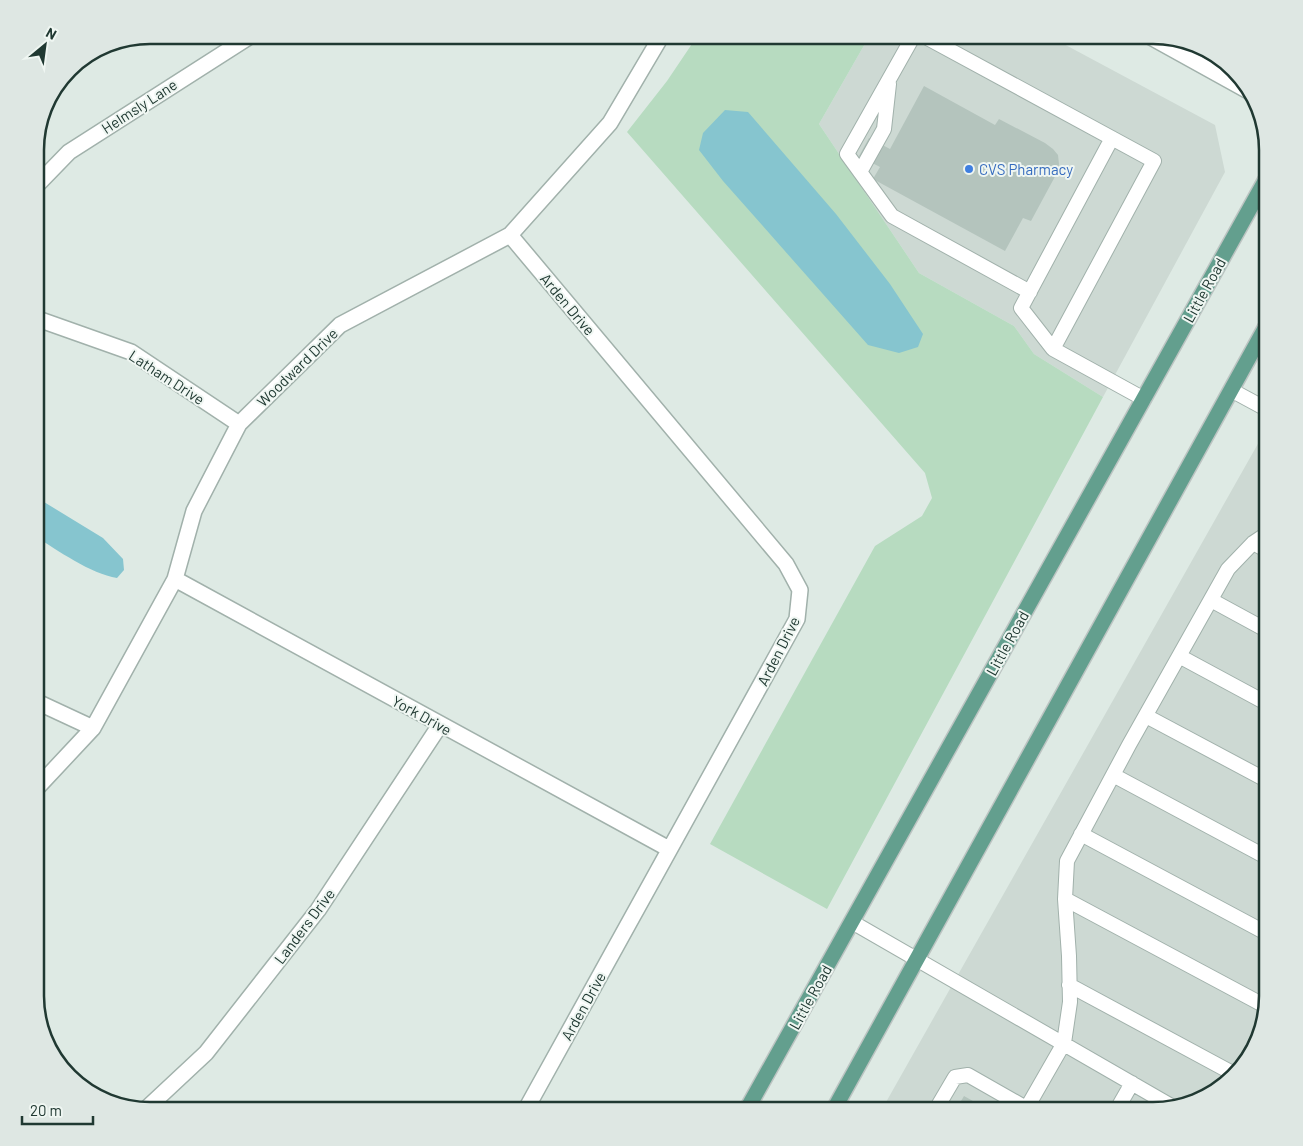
<svg xmlns="http://www.w3.org/2000/svg" width="1303" height="1146" font-family="Barlow,sans-serif">
  <style>
    .built { fill: #cdd9d3 }
    .green { fill: #b7dbc0 }
    .water { fill: #86c5cf }
    .building { fill: #b4c4bd }
    .lines { fill: none; stroke-linecap: round; stroke-linejoin: round }
    .service-casing { stroke: #a1b1ab; stroke-width: 16 }
    .minor-casing { stroke: #a1b1ab; stroke-width: 18 }
    .tertiary-casing { stroke: #a1b1ab; stroke-width: 18 }
    .primary-casing { stroke: #bcc4c2; stroke-width: 18 }
    .service { stroke: #fff; stroke-width: 14 }
    .minor { stroke: #fff; stroke-width: 15 }
    .tertiary { stroke: #fff; stroke-width: 15 }
    .primary { stroke: #639f8e; stroke-width: 15 }
    .shop-dot { fill: #3f7fe0; stroke: #eff6f2; stroke-width: 2 }
    .labels { text-anchor: middle; dominant-baseline: central; stroke-width: 4; stroke-linejoin: round; paint-order: stroke }
    .street-label { font-size: 15px; fill: #203932; stroke: #eff6f2 }
    .shop-label { font-size: 15px; fill: #366cbe; stroke: #eff6f2; text-anchor: start }
    .rim { fill: none; stroke: #203932; stroke-width: 2.5 }
  </style>
  <rect width="100%" height="100%" fill="#deeae4"/>
  <path class="built" d="M870,35H1047L1215,125L1225,172L1103,397L1034,354L1014,326L919,273L819,124Z
    M1268,426V1004L1259,1041L1235,1077L1198,1102L1153,1111H881Z"/>
  <path class="green" d="M698,35H870L819,124L919,273L1014,326L1034,354L1103,397L827,909L710,844L875,546L922,516L932,498L925,473L627,132L667,81Z"/>
  <path class="water" d="M725,110L748,112L836,214L890,284L923,334L918,347L899,353L868,345L723,181L699,150L703,133Z
    M35,499L44,502L103,538L123,559L124,570L117,578C91,574 57,550 35,536Z"/>
  <path class="building" d="M924,86L995,125L999,119L1045,143L1053,149L1058,155L1059,164L1058,171L1031,221L1023,218L1005,251L873,179L880,167L859,156L869,138L890,149Z
    M964,1096L991,1111H955Z"/>
  <g class="lines">
    <g class="service-casing">
      <path id="service" d="M914,35L847,154L892,216L1030,292
        M922,35L1154,161L1053,349L1144,399
        M860,172L884,129L889,84
        M1053,349L1021,308L1112,138
        M1231,390L1268,410
        M1253,543L1268,551
        M1211,600L1268,631
        M1179,656L1268,704
        M1146,716L1268,781
        M1113,775L1268,858
        M1081,834L1268,934
        M1065,899L1267,1007
        M852,922L1173,1107
        M1069,985L1236,1075
        M935,1111L955,1077L968,1075L1026,1108
        M1025,1111L1064,1043L1070,1002L1069,956L1065,899L1067,861L1129,745L1228,569L1253,543L1268,533
        M1116,1111L1132,1083"/>
    </g>
    <g class="minor-casing">
      <path id="minor" d="M35,187L69,152L252,35
        M510,235L786,564L800,590L797,619L525,1111
        M35,318L131,352L239,424
        M175,579L669,849
        M35,701L93,728
        M35,790L93,728L175,579L194,511L239,424L340,325L510,235L610,123L662,35
        M145,1110L206,1053L318,910L440,725"/>
    </g>
    <g class="tertiary-casing">
      <path id="tertiary" d="M1147,35L1250,92"/>
    </g>
    <g class="primary-casing">
      <path id="primary" d="M746,1111L1268,176
        M833,1111L1268,323"/>
    </g>
    <use href="#service" class="service"/>
    <use href="#minor" class="minor"/>
    <use href="#tertiary" class="tertiary"/>
    <use href="#primary" class="primary"/>
  </g>
  <circle class="shop-dot" cx="969" cy="169" r="5"/>
  <g class="labels">
    <g class="street-label">
      <text transform="translate(139 106) rotate(-33)">Helmsly Lane</text>
      <text transform="translate(1204 290) rotate(-61)">Little Road</text>
      <text transform="translate(568 304) rotate(50)">Arden Drive</text>
      <text transform="translate(297 367) rotate(-44)">Woodward Drive</text>
      <text transform="translate(167 377) rotate(33)">Latham Drive</text>
      <text transform="translate(1007 643) rotate(-61)">Little Road</text>
      <text transform="translate(778 651) rotate(-63)">Arden Drive</text>
      <text transform="translate(422 715) rotate(29)">York Drive</text>
      <text transform="translate(304 926) rotate(-53)">Landers Drive</text>
      <text transform="translate(810 997) rotate(-61)">Little Road</text>
      <text transform="translate(583 1006) rotate(-61)">Arden Drive</text>
    </g>
    <g class="shop-label">
      <text x="979" y="169">CVS Pharmacy</text>
    </g>
  </g>
  <path d="M0 0H1303V1146H0ZM150 44H1153A106 106 0 0 1 1259 150V996A106 106 0 0 1 1153 1102H150A106 106 0 0 1 44 996V150A106 106 0 0 1 150 44Z" fill="#dee7e3" fill-rule="evenodd"/>
  <path class="rim" d="M150 44H1153A106 106 0 0 1 1259 150V996A106 106 0 0 1 1153 1102H150A106 106 0 0 1 44 996V150A106 106 0 0 1 150 44Z"/>
  <g transform="translate(45 45) rotate(29)" stroke="#eff6f2" stroke-width="4" paint-order="stroke">
  <path d="M0-4L9 19L0 12L-9 19Z" fill="#203932"/>
  <text y="-8" font-size="14" font-weight="bold" text-anchor="middle" fill="#203932">N</text>
  </g>
  <path d="M22 1116v8h71v-8" fill="none" stroke="#203932" stroke-width="2.5"/>
  <text x="30" y="1116" font-size="15" fill="#203932" stroke="#eff6f2" stroke-width="4" paint-order="stroke">20 m</text>
</svg>
